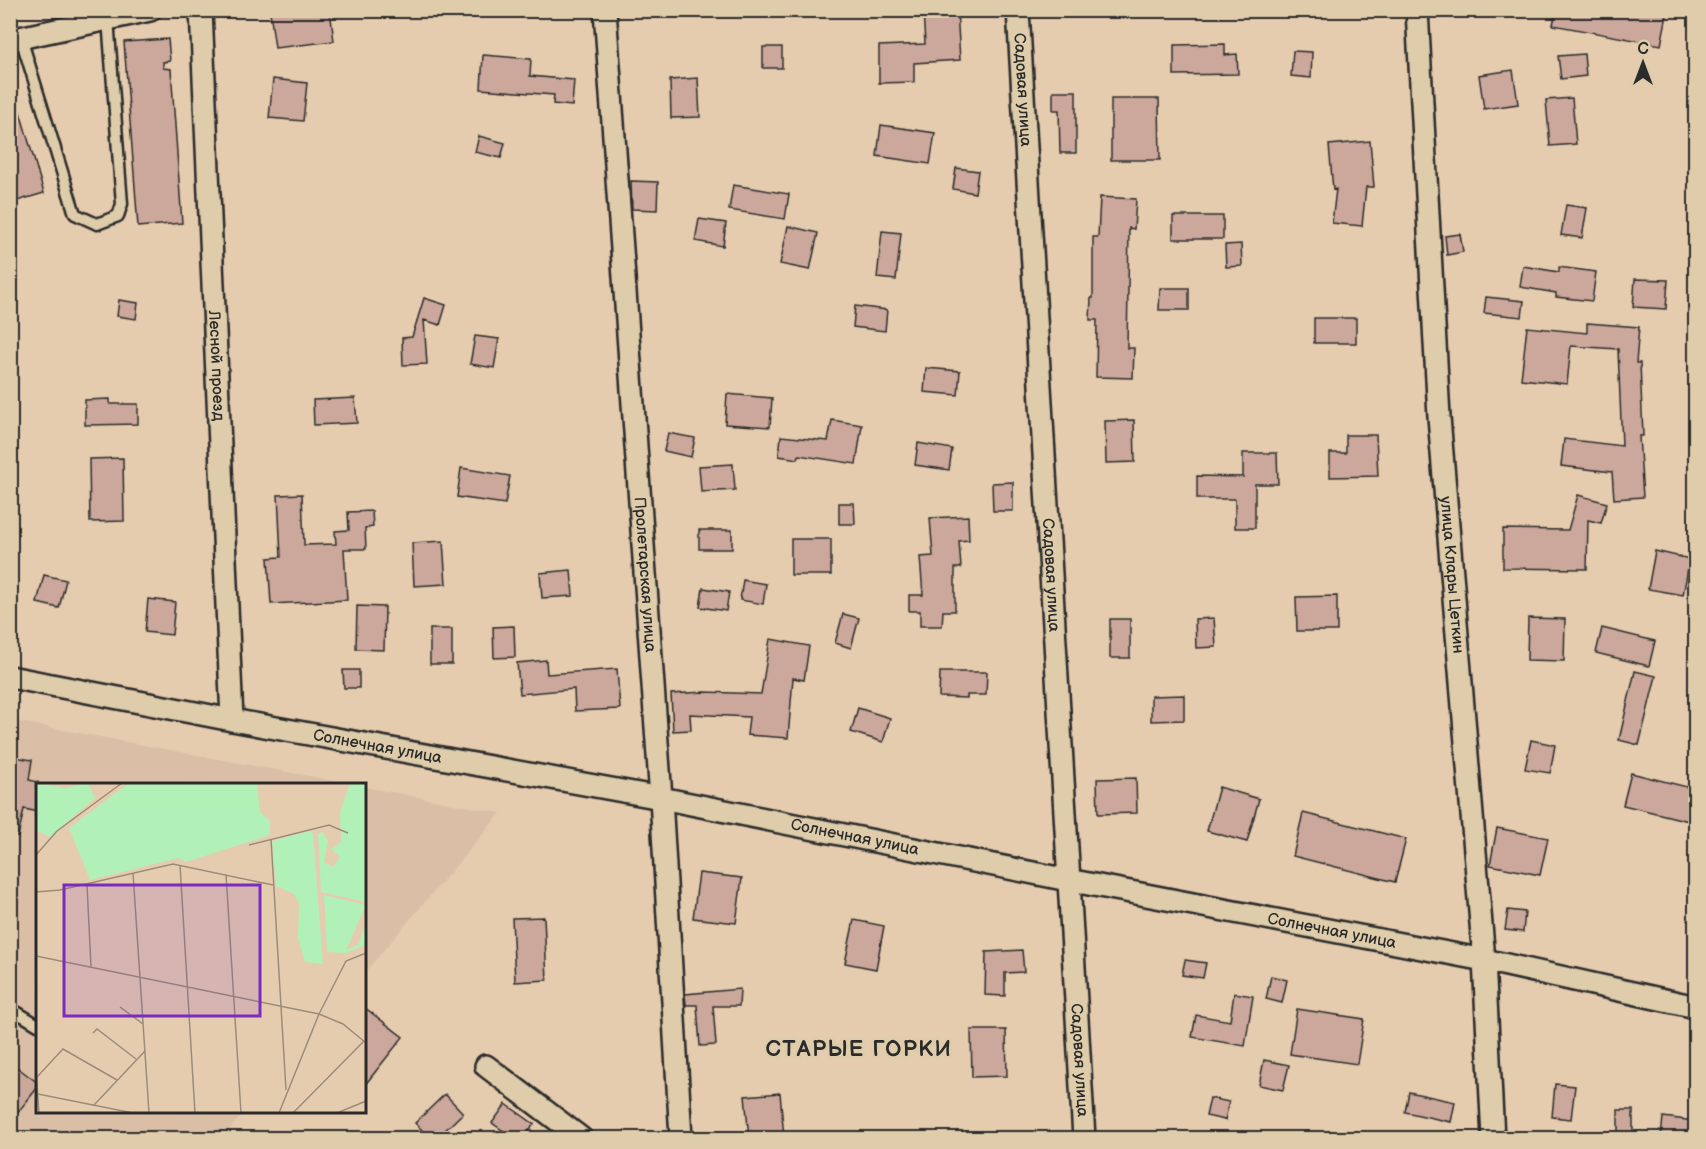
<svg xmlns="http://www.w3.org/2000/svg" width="1706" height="1149" font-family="'Balsamiq Sans',sans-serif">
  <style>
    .built { fill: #dabea6 }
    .building { fill: #cba89b; stroke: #2b2b2b; stroke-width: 1.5 }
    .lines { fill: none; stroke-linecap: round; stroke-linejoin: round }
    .service-casing { stroke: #2b2b2b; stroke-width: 15 }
    .minor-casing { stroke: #2b2b2b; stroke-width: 26 }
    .service { stroke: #deccaa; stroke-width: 10 }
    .minor { stroke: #deccaa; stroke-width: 21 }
    .labels { text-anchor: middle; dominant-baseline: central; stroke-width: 6; stroke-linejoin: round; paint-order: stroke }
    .street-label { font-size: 16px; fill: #2b2b2b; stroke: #deccaa }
    .district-label { font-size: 22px; font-weight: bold; letter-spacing: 1.5px; fill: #2b2b2b; stroke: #deccaa }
    .inset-road { fill: none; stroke: #9b8c7a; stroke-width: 1.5 }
    .view { fill: #7b2cbf; fill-opacity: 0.15; stroke: #7b2cbf; stroke-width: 3 }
    .inset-edge { fill: none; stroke: #2b2b2b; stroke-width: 3 }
  </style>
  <rect width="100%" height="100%" fill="#e6ccaf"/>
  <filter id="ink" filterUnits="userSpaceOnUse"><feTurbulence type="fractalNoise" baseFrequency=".0167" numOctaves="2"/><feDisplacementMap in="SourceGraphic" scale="12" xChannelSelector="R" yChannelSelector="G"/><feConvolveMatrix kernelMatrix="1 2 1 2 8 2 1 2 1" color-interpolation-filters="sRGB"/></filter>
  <g filter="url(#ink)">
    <path class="built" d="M10,720L351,784H38V1112H245L222,1138H11Z
      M365,787L501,813L365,972L364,787Z"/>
    <path class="building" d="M286,10H330L334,41L275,48L270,12Z
      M923,10H957L960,60L914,63V82L879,83V46L925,44Z
      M1556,10H1668L1661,45L1553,25Z
      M168,39L170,61L163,62V68L171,69L182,223L138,227L124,42Z
      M1225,44V55L1237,54L1238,74L1174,75V45Z
      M763,47H782V68H763Z
      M1293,51L1312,52L1311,78L1291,76Z
      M1584,54L1586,76L1561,79L1558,56Z
      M483,55L531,59L530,76L574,80L572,106L553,104L554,95L481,89Z
      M1513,70L1518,104L1484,109L1479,75Z
      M698,78L700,117L671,118L670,80Z
      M273,79L307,83L303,121L269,118Z
      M1053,91H1076V153H1060L1059,110H1053Z
      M14,92L44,193L10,203V93Z
      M1572,98L1576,144L1550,146L1546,100Z
      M1111,99H1159L1160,160H1111Z
      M881,125L935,133L930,164L877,156Z
      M479,136L505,143L501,158L475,152Z
      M1370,141L1374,187H1366L1362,226L1332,223L1336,189L1333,190L1329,145Z
      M956,168L978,171L975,193L953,189Z
      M631,181L658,182L657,210L632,209Z
      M733,185L789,194L785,219L729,210Z
      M1100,197L1136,199L1134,229L1129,228L1127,348H1134L1133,378L1096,377L1097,320H1090L1091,298H1093V237H1098Z
      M1566,205L1587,208L1582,238L1561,235Z
      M1173,216H1223V239H1173Z
      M699,219L726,223L723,246L695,241Z
      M788,226L818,233L810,270L780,264Z
      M882,231L901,233L896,280L877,278Z
      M1460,234L1463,252L1447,255L1445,236Z
      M1241,244L1242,266L1226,267L1225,245Z
      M1523,266L1559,272V267L1596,272L1592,301L1556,297V293L1520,287Z
      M1635,279L1668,280L1666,309L1633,307Z
      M1160,288H1189V310H1159Z
      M1486,297L1524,301L1522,317L1484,313Z
      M424,298L446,305L440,325L424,320L427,364L403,365L402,338L412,337Z
      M119,300L138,303L136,319L117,316Z
      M855,306L887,310L885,331L853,327Z
      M1314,318H1356V343H1314Z
      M1587,323L1639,327L1636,363H1640L1643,436H1639L1643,497L1614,499L1612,472L1561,466L1564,439L1622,446L1618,349L1571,346L1567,384L1521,379L1527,327L1587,333Z
      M475,336L499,339L494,368L470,364Z
      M926,368L960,371L958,395L924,392Z
      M727,394L772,398L770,427L725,424Z
      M355,398L357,423L314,425L313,400Z
      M110,399V404H138V424L85,425V400Z
      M832,420L862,425L856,464L799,455L798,459L779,456L781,436L828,441Z
      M1134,420L1135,462L1106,463L1105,421Z
      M668,433L695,438L691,457L664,451Z
      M1346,435H1376L1378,476L1330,477V453H1346Z
      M918,443L952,449L949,470L915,465Z
      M1243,453H1277L1278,484H1255V528H1235V499H1197V476L1243,477Z
      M123,458L124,521L90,522L89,459Z
      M733,464L735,490L701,492L699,466Z
      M461,468L510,476L505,504L457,497Z
      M1013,482V511H993L992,483Z
      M302,494L304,545L336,544L335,531L349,530L348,512L372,511L373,527L365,528L366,549H344L347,600L271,604L268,558L281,557L278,495Z
      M1578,495L1607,503L1601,523L1588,520L1587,569L1503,568V529L1568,530Z
      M839,503H854L855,524H839Z
      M968,516L969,540L959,541L961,568H955V611H943L942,626H920V611H909V595H923L920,557L933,556L930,518Z
      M699,530H732V549H699Z
      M791,539H831V575H791Z
      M443,541L446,584L414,586L412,543Z
      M1655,551L1690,559L1683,595L1648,589Z
      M571,570L573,596L542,598L540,573Z
      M44,575L66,580L59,608L37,603Z
      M743,580L766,584L763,604L740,600Z
      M703,588L729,592L726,611L700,607Z
      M1337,596V631H1297L1296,597Z
      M148,599L175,602L172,635L145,632Z
      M357,606L385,607L384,650L356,649Z
      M843,614L859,618L851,648L835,643Z
      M1214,618L1216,647L1196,648L1195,619Z
      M1528,618L1565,619L1564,661L1527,660Z
      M1110,619H1130V658H1110Z
      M514,626L515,657L494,658L493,627Z
      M1602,628L1655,641L1649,666L1596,653Z
      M430,629H452V664H430Z
      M770,639L809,646L804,680L793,678L788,738L747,735L749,717L690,714L691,730L673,731L671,694L705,692L761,694Z
      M546,660L547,674L617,669L620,709L575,711L574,689L520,694L517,663Z
      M343,670H359V688H344Z
      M1635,671L1656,676L1639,745L1619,740Z
      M940,672H987L986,695H967V698L939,697Z
      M1184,695V720L1151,721V696Z
      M858,708L890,718L883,742L851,732Z
      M1531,740L1555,745L1550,773L1525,769Z
      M10,756L32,760L29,780L38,782V812L24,809L18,837L10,836Z
      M1631,773L1695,789V811L1693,822L1623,805Z
      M1136,778L1137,813L1098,814L1097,779Z
      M1219,787L1259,799L1247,842L1207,831Z
      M1303,813L1406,839L1395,882L1293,856Z
      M1497,828L1548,838L1540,875L1490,865Z
      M699,873L742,878L736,923L693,918Z
      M1508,910L1525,912L1523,932L1505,930Z
      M544,917L547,980L515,982L512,918Z
      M854,920L884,926L876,969L845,963Z
      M1022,950L1024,972L1005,973V996L985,995L986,952Z
      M1185,960L1206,963L1203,978L1182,975Z
      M1271,976L1287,980L1282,1003L1266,999Z
      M740,989L739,1006H713L716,1045L700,1046L697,1005H686L685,994Z
      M1234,993L1253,996L1245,1046L1192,1037L1196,1015L1230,1021Z
      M364,1007L403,1037L364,1086Z
      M1297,1009L1364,1019L1357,1064L1290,1054Z
      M971,1030H1006L1007,1076L972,1077Z
      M1264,1060L1289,1065L1283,1090L1259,1085Z
      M10,1062L38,1083V1087L10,1122Z
      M1555,1084L1575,1086L1571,1119L1552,1117Z
      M1409,1092L1455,1102L1451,1122L1405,1112Z
      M780,1093L784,1137L749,1138L745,1096Z
      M445,1094L463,1113L437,1138H430L415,1123Z
      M1210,1098L1229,1102L1225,1120L1206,1116Z
      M506,1104L534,1124L524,1138H514L492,1123Z
      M1618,1110H1633V1138H1618Z
      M1663,1117L1695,1121V1138H1661Z"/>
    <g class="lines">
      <g class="service-casing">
        <path id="service" d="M21,38L75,214L97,224L118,216L122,204L108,19
          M10,1008L38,1025"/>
      </g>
      <g class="minor-casing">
        <g id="minor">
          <path id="s1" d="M201,10L232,720"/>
          <path id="s2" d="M605,10L661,798L681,1138"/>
          <path id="s3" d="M1018,10L1084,1138"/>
          <path id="s4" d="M1417,10L1439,417L1484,960L1493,1138"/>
          <path d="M10,40L150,10"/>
          <path id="s5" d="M10,677L232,720L661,798L1068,880L1484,960L1696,1007"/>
          <path d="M486,1066L581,1138"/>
        </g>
      </g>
      <use href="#service" class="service"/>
      <use href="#minor" class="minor"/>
    </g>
  </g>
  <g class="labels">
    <g class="street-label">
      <text stroke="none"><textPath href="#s3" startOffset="80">Садовая улица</textPath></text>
      <text stroke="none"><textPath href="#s1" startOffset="356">Лесной проезд</textPath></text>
      <text stroke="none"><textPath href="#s2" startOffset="566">Пролетарская улица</textPath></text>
      <text stroke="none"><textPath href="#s3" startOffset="566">Садовая улица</textPath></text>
      <text stroke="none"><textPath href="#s4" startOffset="566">улица Клары Цеткин</textPath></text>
      <text stroke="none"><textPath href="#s5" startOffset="374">Солнечная улица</textPath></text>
      <text stroke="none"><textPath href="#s5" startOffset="860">Солнечная улица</textPath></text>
      <text stroke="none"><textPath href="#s5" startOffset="1346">Солнечная улица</textPath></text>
      <text stroke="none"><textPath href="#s3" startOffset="1052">Садовая улица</textPath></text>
    </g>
    <g class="district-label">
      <text x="859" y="1049">СТАРЫЕ ГОРКИ</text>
    </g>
  </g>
  <g transform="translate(36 783)">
    <rect width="330" height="330" fill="#e6ccaf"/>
    <path d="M0,0L30,5L52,0L59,15L14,54L0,47ZM93,0H221L224,29L234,38V52L150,79L142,75L54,97L33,45ZM314,0H330V119L285,109L282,51L287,49L292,58L288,79L297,84L304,74L295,66L305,59L304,29ZM273,48L277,50L287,181L269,179L262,155L263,120L258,111L240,103L236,58ZM288,112L330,122L310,167L322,162L330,140V162L310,170L291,169Z" fill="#b1f0b7"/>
    <path class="inset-road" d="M235,56L250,307M213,62L293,42L312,50M0,72L21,48L86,0M144,82L159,330M97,90L113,330M190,91L205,330M51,102L55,184M0,109L24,107L137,81L237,102M0,173L283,231L307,241L330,260M84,224L107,241M57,250L61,246L100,276M0,286L3,330M1,294L27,266L81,297M2,311L97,330M58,322L109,268M243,330L283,231L310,178L330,170M257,330L328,258M301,330L330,318"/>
    <path class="view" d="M28,102H224V233H28Z"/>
    <rect width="330" height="330" class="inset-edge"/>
  </g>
  <rect width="1706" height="1149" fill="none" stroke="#deccaa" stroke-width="36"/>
  <rect x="18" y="18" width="1670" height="1113" fill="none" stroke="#2b2b2b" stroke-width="2" filter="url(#ink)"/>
  <g transform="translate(1643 63)" stroke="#deccaa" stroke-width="4.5" paint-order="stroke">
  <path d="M0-4.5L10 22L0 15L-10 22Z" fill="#2b2b2b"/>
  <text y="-9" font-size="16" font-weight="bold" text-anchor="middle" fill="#2b2b2b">С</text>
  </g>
</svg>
